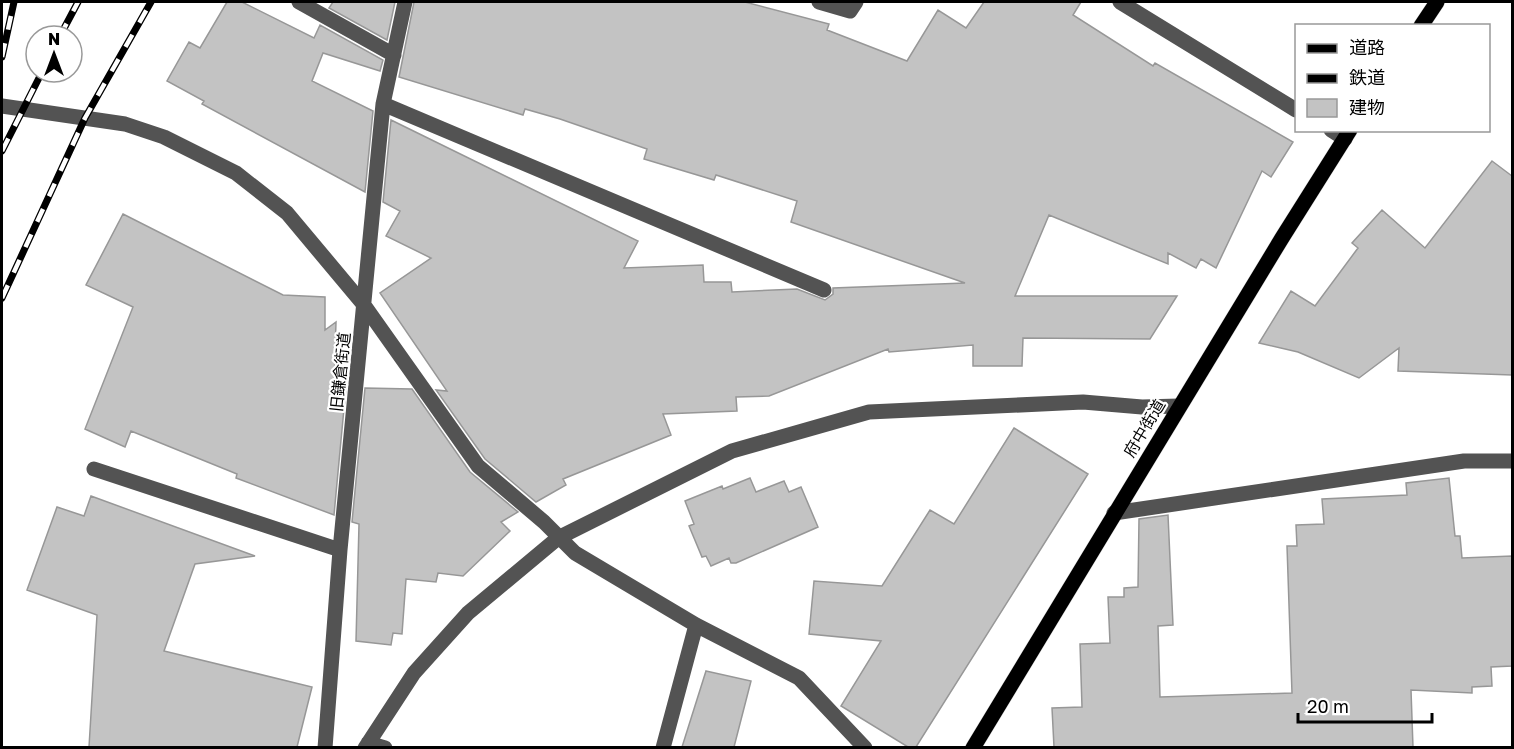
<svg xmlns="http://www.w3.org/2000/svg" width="1514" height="749" font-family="'Golos Text','Noto Sans JP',sans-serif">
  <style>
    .building { fill: #c3c3c3; stroke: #979797; stroke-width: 1.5 }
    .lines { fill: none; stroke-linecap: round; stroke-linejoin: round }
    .major-casing { stroke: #dbdbdb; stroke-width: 16 }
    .minor { stroke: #535353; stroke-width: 15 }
    .major { stroke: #000; stroke-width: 15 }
    .rail-casing { stroke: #000; stroke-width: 7 }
    .rail { stroke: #fff; stroke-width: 4.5; stroke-dasharray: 14; stroke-linecap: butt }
    .labels { text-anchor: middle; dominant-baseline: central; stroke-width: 4.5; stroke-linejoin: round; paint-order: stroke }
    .street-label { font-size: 16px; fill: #000; stroke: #fff }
  </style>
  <rect width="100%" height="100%" fill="#fff"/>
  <path class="building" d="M227,2H242L314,38L320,25L383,60L380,71L323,53L312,81L373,111L365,192L202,104L204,101L167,81L189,42L200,48Z
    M333,2H395L387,40L329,8Z
    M414,2H745L829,24L827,30L907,61L938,10L966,28L984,2H1081L1073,15L1153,66L1155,63L1293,142L1271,177L1262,171L1216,268L1201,259L1196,268L1168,253V264L1049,215L1015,296H1177L1150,339L1023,338L1022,366H973V345L889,352L888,349L769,396L736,397L737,411L663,414L671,435L563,479L566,485L536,502L485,459L436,390L447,391L380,293L431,258L386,236L400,211L383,202L391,120L638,241L624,268L703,265L704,282H731L732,292L797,289L825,300L833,294V288L965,283L791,222L797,201L716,175L714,180L644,159L647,149L560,119L525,109L523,115L399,77Z
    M1492,161L1512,176V375L1398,371L1399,348L1359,378L1298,352L1259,343L1291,291L1315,306L1358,248L1352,243L1382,210L1425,248Z
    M123,214L283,295L325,297V330L336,322L334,386L346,387L334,515L236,478L237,474L131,431L125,447L85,429L133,307L86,285Z
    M365,388L412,389L470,472L518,512L501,522L510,531L463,576L438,573L436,582L406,579L402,634L393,633L391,645L356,641L359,524L352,522Z
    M1014,428L1088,474L916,747H908L841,706L881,641L809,634L814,581L882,586L930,510L954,524Z
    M750,478L756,492L784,481L789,492L801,487L818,527L736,563H731L729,558L711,566L706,556L702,557L689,526L694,524L685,501L722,486L723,489Z
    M1449,478L1455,536H1460L1462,558L1512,556V666L1491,667L1492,686L1472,687V693L1411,690L1413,747H1054L1052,708L1082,707L1080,644L1110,643L1108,597H1124V588L1138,587L1139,519L1168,515L1173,625L1158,626L1160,697L1292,693L1287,546H1297L1296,525L1324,524L1322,499L1407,495L1406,483Z
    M91,496L255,556L195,564L164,651L312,687L297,747H89L97,615L27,590L57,507L84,516Z
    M706,671L751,681L734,747H682Z"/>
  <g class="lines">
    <g class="major-casing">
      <path id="major" d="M1421,26L1437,2
        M973,748L1282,238L1350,130"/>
    </g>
    <path class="minor" d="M299,2L394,55
      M819,2L850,11L856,2
      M1120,2L1296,110
      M383,104L824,290
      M2,106L125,124L164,137L236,173L287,213L364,305L478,466L544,522L575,553L696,625L799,678L865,748
      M1331,130L1345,139
      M94,469L340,550
      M1114,513L1464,461H1512
      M368,743L385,748
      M325,748L340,550L383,104L405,2
      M365,748L414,673L468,613L558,538L732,451L869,412L1083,402L1142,407L1179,406
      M663,748L696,625"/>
    <use href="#major" class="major"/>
    <g class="rail-casing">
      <path id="rail" d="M60,36L78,2
        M2,57L14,2
        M2,151L42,72
        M2,298L85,118L151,2"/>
    </g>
    <use href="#rail" class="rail"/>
  </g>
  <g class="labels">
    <g class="street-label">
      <text transform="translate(340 372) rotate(-84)">旧鎌倉街道</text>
      <text transform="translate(1144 428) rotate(-59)">府中街道</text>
    </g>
  </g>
  <rect width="1514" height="749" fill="none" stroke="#000000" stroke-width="6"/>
  <rect x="1295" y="24" width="195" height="108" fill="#ffffff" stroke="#999999" stroke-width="1.5"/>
  <rect x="1307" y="44" width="30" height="9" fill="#000000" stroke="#999999" stroke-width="1.5"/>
  <text x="1349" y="54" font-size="18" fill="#000000">道路</text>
  <rect x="1307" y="74" width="30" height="9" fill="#000000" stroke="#999999" stroke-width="1.5"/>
  <text x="1349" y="84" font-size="18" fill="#000000">鉄道</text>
  <rect x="1307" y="99" width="30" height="18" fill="#c3c3c3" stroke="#999999" stroke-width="1.5"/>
  <text x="1349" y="114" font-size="18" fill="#000000">建物</text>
  <g transform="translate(54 54)"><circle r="28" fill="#ffffff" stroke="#999999" stroke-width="1.5"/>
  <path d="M0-4.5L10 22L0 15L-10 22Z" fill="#000000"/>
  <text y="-9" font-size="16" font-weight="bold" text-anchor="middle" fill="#000000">N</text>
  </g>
  <path d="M1298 713v9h134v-9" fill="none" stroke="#000000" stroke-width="3"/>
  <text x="1307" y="713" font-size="18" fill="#000000" stroke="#ffffff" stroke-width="4.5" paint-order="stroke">20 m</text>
</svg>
